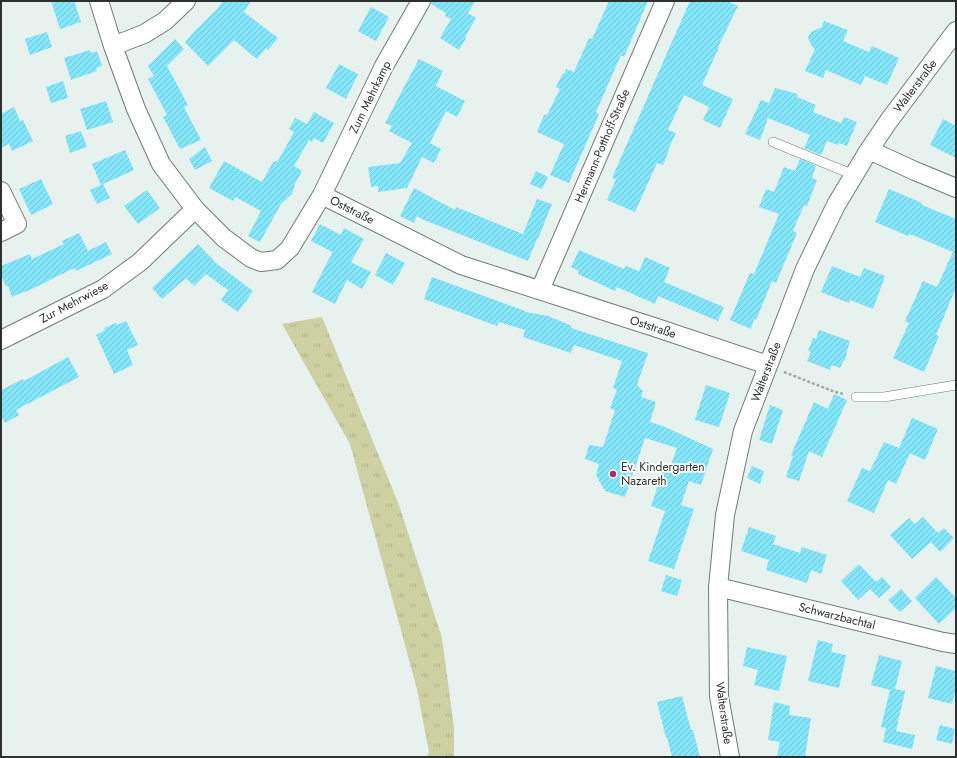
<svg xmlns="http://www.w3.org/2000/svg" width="957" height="758" font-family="Jost,sans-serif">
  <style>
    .grass { fill: url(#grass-tufts) }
    .building { fill: url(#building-hatch) }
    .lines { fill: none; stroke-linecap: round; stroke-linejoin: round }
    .lane-casing { stroke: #707a77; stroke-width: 10 }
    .street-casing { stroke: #707a77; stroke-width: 20 }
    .path { stroke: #a2aaa8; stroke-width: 2.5; stroke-dasharray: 3 2; stroke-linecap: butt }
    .lane { stroke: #fff; stroke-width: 9 }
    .street { stroke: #fff; stroke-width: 18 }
    .poi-dot { fill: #a82b7c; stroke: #fff; stroke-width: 1.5 }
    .labels { text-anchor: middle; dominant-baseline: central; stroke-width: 3.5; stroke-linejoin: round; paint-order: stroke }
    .street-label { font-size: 12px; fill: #2c302f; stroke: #fff }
    .poi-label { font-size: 12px; fill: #2c302f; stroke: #fff; text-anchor: start }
  </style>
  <defs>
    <pattern id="grass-tufts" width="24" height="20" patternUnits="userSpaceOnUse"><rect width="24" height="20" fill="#cdd1a2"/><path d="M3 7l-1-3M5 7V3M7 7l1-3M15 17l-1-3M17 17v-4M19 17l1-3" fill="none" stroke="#b0b48c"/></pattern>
    <pattern id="building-hatch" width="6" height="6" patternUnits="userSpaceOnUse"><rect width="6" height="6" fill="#83e6f9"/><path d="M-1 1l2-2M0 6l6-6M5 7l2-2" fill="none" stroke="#71c6d6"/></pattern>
  </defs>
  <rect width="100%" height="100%" fill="#e7f2ef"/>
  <path class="grass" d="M322,317L399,505L442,638L454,728V757H427L429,752L417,689L350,444L282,324Z"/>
  <path class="building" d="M51,1H74L81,22L60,29Z
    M223,1H251L244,12L278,38L268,50L266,48L257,59L234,40L208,66L185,42L194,32L217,9Z
    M431,1H475L468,13L476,18L465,37L466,38L459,50L440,38L451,19L445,16L446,13L431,4Z
    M609,1H648L624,57L621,55L596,112L599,114L569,183L550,175L564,144L537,132L544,115H547L560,89L556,87L563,73L564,74L566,69L574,72L589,38L592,39Z
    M690,1H727L738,6L718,47H719L702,85L733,99L720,128L703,120L709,107L684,95L668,130L676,133L668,150H669L666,158L663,165L657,163L635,212L607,200L616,179L612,178L663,62Z
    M371,7L389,17L376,41L358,31Z
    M824,21L848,30L843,41L869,52L872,46L899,58L887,85L865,76L861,85L826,70L823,78L805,71L815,49L813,48L808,38L811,32L822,27Z
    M47,32L52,47L30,55L25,39Z
    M175,39L184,49L167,66L188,105L184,107L201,140L180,149L163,117L167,115L148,79L154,76L148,66Z
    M90,50L91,53L97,51L102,66L96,68L97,71L71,80L64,58Z
    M419,59L443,71L436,86L465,101L457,117L446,111L430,143L441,149L434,163L422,157L407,188L378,192V186L371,187L368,167L400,163L412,143L389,131L392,126L385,123Z
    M339,64L358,74L346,99L326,88Z
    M63,81L68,98L51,103L46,87Z
    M775,88L798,94L797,97L816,105L813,112L841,123L844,117L857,122L847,146L839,143L838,145L827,141L821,155L804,148L810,135L768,118L760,140L745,134L761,100L769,103Z
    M106,101L113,122L87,130L80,109Z
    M14,107L20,121L23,120L33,141L12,151L9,144L1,148V114Z
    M314,112L334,123L323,143L314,138L312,142L309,140L294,166L302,171L295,184L292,194L281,204L260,242L248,236L261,211L235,197L233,201L209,188L224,161L262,182L273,162L278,161L294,132L289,129L295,118L307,124Z
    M943,119L956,126V158L930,145Z
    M81,131L87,147L70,153L65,136Z
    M205,147L212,161L195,170L189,159Z
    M125,150L134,170L103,184L110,198L97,204L90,190L101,185L92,164Z
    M800,159L816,166L812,178L817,180L807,206L804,205L793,231L797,233L776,283L772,281L756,320L754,319L751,329L730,320L750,273L754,274L779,214L759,207L766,189L774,192L784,167L795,171Z
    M536,171L548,177L542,189L530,184Z
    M41,179L53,204L31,215L19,189Z
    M414,188L455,210L456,207L523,234L537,199L552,204L538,239H537L528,261L424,220L417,216L414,223L400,216Z
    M889,189L922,203V205L956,219V288L936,335L939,336L924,372L893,358L909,323L905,321L923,281L937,287L953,252L910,234L908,236L875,222Z
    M147,190L160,208L138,224L124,206Z
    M320,224L341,235L344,228L364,239L351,262L371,272L362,289L347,280L335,304L312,292L332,253V252L311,241Z
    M79,233L88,251L106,242L112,254L76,271L75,268L49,280V281L23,293V292L12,297L8,286L6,287L1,275V266L30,254L32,259L64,244L62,241Z
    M198,244L216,263L253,291L238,312L221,300L228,290L206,274L194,286L186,278L162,299L152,288Z
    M579,250L624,269L626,266L639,271L645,257L670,268L664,282L724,307L718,321L658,296L655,304L617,287L615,291L578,274L579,271L571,267Z
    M386,253L405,263L393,285L375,275Z
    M832,266L860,277L864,268L885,276L873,309L850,300L849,303L821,292Z
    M432,277L525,311V312L549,316L552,318H553L572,326L571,328L648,353L637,385L643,391L641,397L656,402L650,422L663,426L713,449L701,485L689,481L681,505L694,509L674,569L648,561L665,511L651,506L663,471L668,473L677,448L645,438L625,497L605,491L596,475L599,464L585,459L589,445L603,447L615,410L610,408L617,390L613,388L622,361L574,345L571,353L523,337L525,330L499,322L497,326L424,299Z
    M126,321L138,345L127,350L133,365L114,374L96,335L105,330L104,328L116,323L117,325Z
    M819,330L850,341L847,351V352L845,360H844L840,368L832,365L830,370L807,361L811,352L808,351L813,338L816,339Z
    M68,357L79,377L16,410L19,415L5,423L1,416V390L23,379L24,381Z
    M706,385L730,393L719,427L695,420Z
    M834,394L847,400L822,457L809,451L799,481L786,477L793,456L791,455L814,402L828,409Z
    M770,405L783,410L772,444L759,440Z
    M912,418L938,429L925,460L905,451L910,453L896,484L888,480L874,513L847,501L862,468L870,471L884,442L899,448Z
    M752,466L764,471L760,484L747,478Z
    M923,517L938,533L944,528L954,538L940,552L931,542L912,559L890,535L909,518L915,524Z
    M749,527L776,536L773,544L800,553L802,547L827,555L821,574L811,570L807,583L766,570L769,560L741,551Z
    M859,564L876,582L882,577L891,587L879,598L870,589L858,600L841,581Z
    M666,575L682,580L677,596L661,591Z
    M936,577L956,598V608L939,624L915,598Z
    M901,589L912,601L900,612L888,600Z
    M818,640L833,644L831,652L846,655L839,688L808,681Z
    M747,647L787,656L779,691L754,685L758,670L743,666Z
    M879,655L902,661L895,689L905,691L896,731L915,735L912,749L883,742L886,728L881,727L890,690L871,685Z
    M936,666L956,671V688L952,704L928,698Z
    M682,696L691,730H693L700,757H672L667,737L666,738L657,702Z
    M774,702L790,706L789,715L811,718L805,757H777L780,742L768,740Z
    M940,725L955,729L952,744L936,740Z"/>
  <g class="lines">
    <g class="lane-casing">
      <path id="lane" d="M773,142L854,175
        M856,397H884L956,385"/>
    </g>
    <g class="street-casing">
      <path id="street" d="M99,1L113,46L136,109L161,164L195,209L224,238L251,258L261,262L277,260L290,248L322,195L461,265L654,327L768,365
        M113,46L144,34L165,21L186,1
        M869,150L915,171L956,188
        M1,191L17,224L1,232
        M322,195L384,66L421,1
        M540,290L665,1
        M1,340L103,289L140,262L195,209
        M718,587L943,642L956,644
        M730,757L719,696L718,587L725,515L743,431L805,269L836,205L869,150L888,122L956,31"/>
    </g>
    <path class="path" d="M784,372L835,392L844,394"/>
    <use href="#lane" class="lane"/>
    <use href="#street" class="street"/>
  </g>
  <circle class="poi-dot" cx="613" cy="474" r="4"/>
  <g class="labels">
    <g class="street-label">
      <text transform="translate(915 86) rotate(-53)">Walterstraße</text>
      <text transform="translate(370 97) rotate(-64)">Zum Mehrkamp</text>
      <text transform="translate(602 146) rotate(-67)">Hermann-Potthoff-Straße</text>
      <text transform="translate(352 210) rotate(27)">Oststraße</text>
      <text transform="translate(74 302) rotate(-28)">Zur Mehrwiese</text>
      <text transform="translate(653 327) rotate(18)">Oststraße</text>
      <text transform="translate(766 372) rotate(-69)">Walterstraße</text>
      <text transform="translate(837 616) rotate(14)">Schwarzbachtal</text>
      <text transform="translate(724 713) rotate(82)">Walterstraße</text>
    </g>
    <g class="poi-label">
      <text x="621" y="467">Ev. Kindergarten<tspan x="621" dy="14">Nazareth</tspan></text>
    </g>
  </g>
  <rect width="957" height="758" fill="none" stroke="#2c302f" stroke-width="4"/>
</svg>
